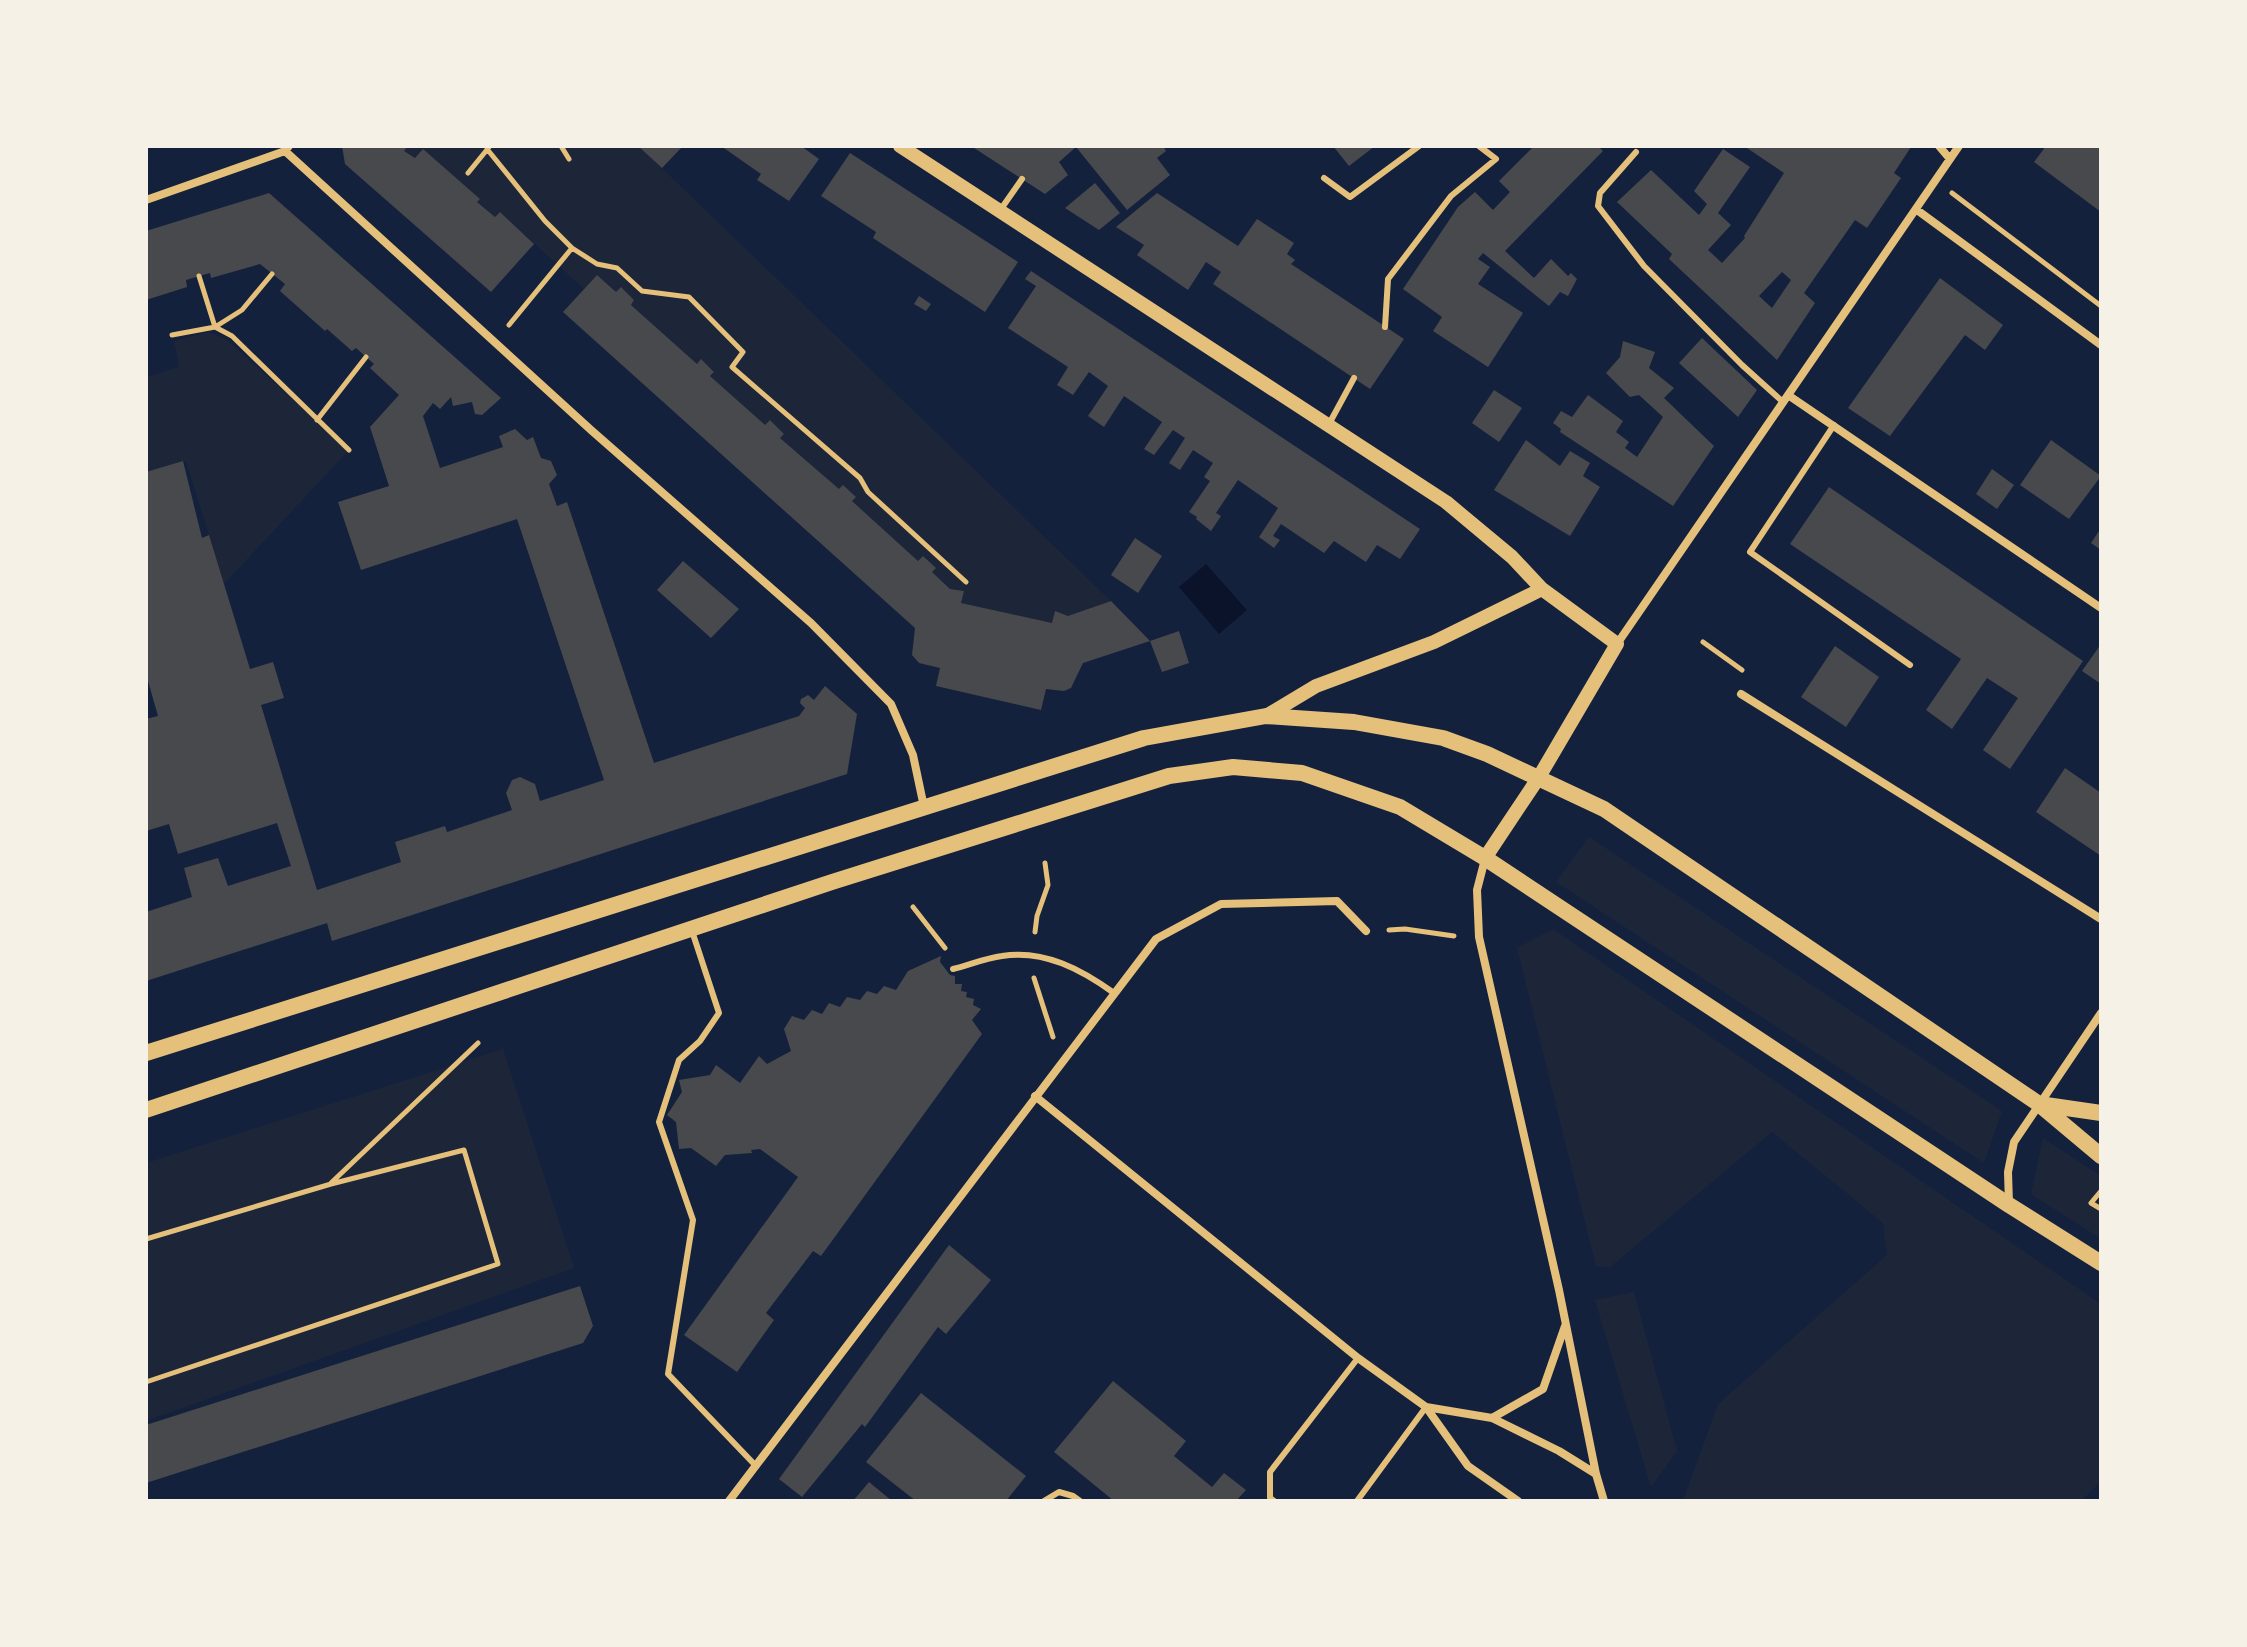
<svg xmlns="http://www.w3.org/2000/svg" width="2247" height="1647" font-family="'Sofia Sans Condensed',sans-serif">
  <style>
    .green { fill: #1d2539 }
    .water { fill: #0b132b }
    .building { fill: #48494c; fill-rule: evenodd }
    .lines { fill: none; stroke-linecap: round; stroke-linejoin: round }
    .path { stroke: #e5c07b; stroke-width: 5 }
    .service { stroke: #e5c07b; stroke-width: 6 }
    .minor { stroke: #e5c07b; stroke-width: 8 }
    .tertiary { stroke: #e5c07b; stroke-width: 14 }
    .secondary { stroke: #e5c07b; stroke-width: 16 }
  </style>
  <rect width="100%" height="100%" fill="#14213d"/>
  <path class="green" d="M408,146H639L1111,601L1052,623L961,603L964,591L950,589L932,572L936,568L923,556L918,561L852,501L855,496L843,486L839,489L780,438L784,434L770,420L765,425L710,376L714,371L701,360L697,364L631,305L634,300L621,287L616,292L597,275L584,289L500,212L495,217L477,202L480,199L423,150L415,158L404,151Z
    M208,332L226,339L349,450L224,584L186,461L146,472V377L179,367L174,341Z
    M1589,837L2002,1111L1984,1163L1556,882Z
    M1553,929L2101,1304V1481L2081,1501H1683L1718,1404L1887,1255L1883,1223L1772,1132L1609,1268L1596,1266L1517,948Z
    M503,1049L574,1268L146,1421V1163Z
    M2043,1138L2101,1176V1239L2031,1194Z
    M1634,1292L1677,1451L1651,1487L1595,1300Z"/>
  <path class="water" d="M1206,564L1247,610L1219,634L1179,587Z"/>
  <path class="building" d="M342,146H408L404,151L415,158L423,149L480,199L477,202L495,217L500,212L534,244L491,292L345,164Z
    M638,146H683L662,168Z
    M721,146H801L819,159L789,201L757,180L761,174Z
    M971,146H1163L1166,151L1157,158L1170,175L1127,210L1076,147L1059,162L1068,175L1045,194Z
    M1333,146H1375L1349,166Z
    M1534,146H1598L1603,151L1505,251L1534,278L1551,259L1568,276L1571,273L1577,279L1568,296L1560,292L1549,306L1483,253L1478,259L1490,267L1478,284L1523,313L1488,367L1433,331L1442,317L1403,289L1458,207L1475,192L1493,210L1510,192L1499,181Z
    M1744,146L1911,147L1894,173L1901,178L1867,228L1855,220L1804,293L1815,303L1777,360L1669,259L1672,254L1617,202L1651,170L1699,215L1707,204L1694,191L1723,149L1750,167L1718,213L1731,225L1708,250L1722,263L1745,238L1744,236L1784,173ZM1782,272L1791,280L1772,308L1759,296Z
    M2046,146H2101V212L2034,162Z
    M850,153L1018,262L985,312L873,238L876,232L821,196Z
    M1095,183L1120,213L1099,230L1065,208Z
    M269,193L501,398L482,415L475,414L472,402L453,406L451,397L440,409L433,403L423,416L440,468L503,447L499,436L515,429L527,440L533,437L541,458L551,461L557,475L549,484L557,506L567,502L654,763L799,716L805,708L800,703L801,699L808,695L814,700L825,686L857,714L847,774L332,941L327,923L146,981V912L192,897L184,868L218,858L228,886L291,866L277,823L178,854L169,824L146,831V719L158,716L146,674V472L183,461L202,538L209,535L250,669L273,662L284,698L261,705L317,890L401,862L395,842L445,826L447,832L512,810L506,793L512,780L520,777L535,784L540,801L604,780L517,519L361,570L338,502L389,486L370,427L399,395L370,368L374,364L356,348L352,351L327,329L325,331L280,291L285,284L260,264L211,278L210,273L186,280L187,287L146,300V231Z
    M1157,193L1238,246L1257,219L1294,243L1287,254L1295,260L1291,264L1404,339L1370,389L1213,284L1221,272L1206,262L1188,290L1137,255L1144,245L1116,227Z
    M1031,271L1420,529L1400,559L1377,545L1366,562L1334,541L1324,553L1281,524L1273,536L1280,540L1274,548L1259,537L1278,508L1238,480L1216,513L1221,516L1211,531L1196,519L1197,517L1189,512L1210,481L1204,477L1213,463L1193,450L1180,470L1169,463L1185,438L1173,430L1154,455L1144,449L1162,422L1124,396L1104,427L1088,416L1108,386L1089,372L1073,395L1057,385L1068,367L1008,328L1036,286L1025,279Z
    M597,275L616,292L621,287L634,300L631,305L697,364L701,359L714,372L710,376L765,425L770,420L784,434L780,438L839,489L843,485L856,497L852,501L918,561L923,556L936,568L932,572L950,589L964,591L961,603L1052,623L1055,611L1068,616L1111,601L1150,641L1083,663L1071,688L1064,691L1046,689L1041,710L936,686L940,668L919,663L912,655L915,628L563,312Z
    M1940,278L2003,325L1985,350L1965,335L1890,436L1848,408Z
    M919,296L931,304L926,311L914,304Z
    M1702,338L1757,390L1738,417L1679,363Z
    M1623,341L1655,352L1649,368L1674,388L1664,398L1714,446L1673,506L1560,432L1561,429L1553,423L1561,411L1572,417L1588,395L1623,421L1616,432L1629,442L1625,448L1637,457L1663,417L1639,395L1630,397L1606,373L1620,357Z
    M1494,390L1522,408L1499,442L1472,423Z
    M1526,440L1560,466L1570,451L1590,463L1583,476L1600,487L1570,536L1494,490Z
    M2051,440L2101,476L2069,519L2020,485Z
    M1992,469L2014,485L1997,509L1976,494Z
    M1829,487L2083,661L2010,769L1983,750L2018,698L1987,678L1952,729L1926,710L1961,659L1790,544Z
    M2101,528V550L2091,543Z
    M1135,538L1162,556L1138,593L1111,575Z
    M683,561L739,609L711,638L657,590Z
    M1179,631L1189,663L1162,672L1150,641Z
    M2101,644V684L2082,671Z
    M1835,646L1879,677L1846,727L1801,697Z
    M2065,768L2101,793V856L2036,812Z
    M941,956L940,962L950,975L955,976V984H962L961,991L967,992L966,997L974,999L973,1005L981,1009L972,1020L982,1034L821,1256L813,1251L766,1313L774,1320L737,1372L684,1335L798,1177L760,1149L751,1150L752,1153L725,1155L716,1166L691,1148L679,1149L676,1122L667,1115L682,1092L679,1080L710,1075L716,1065L740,1083L759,1056L767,1064L791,1051L784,1029L792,1016L804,1020L812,1010L822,1014L829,1003L840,1007L847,997L860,1000L867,991L877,994L884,986L896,990L908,971Z
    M949,1245L991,1280L946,1334L938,1327L865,1427L862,1424L802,1497L779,1479Z
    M580,1286L593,1326L583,1343L146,1483V1425Z
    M1113,1381L1186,1441L1174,1456L1212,1487L1224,1473L1246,1490L1236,1501H1114L1054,1452Z
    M921,1393L1026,1476L1006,1501H916L866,1462Z
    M869,1482L892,1501H853Z"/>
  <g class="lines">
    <path class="path" d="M561,146L569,159
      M487,149L545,221L572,248L597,264L617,268L642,291L689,297L743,352L732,367L860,478L868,492L966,582
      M468,173L490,146
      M1952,193L2101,306
      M199,276L215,327L242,310L272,274
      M509,325L572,248
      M172,335L215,327L232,336L349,450
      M317,420L366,357
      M1703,642L1742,670
      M913,907L945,948
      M1389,930L1405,929L1454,936
      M1035,932L1037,916L1048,885L1045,863
      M1034,978L1053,1037
      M331,1183L478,1043
      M2101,1191L2091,1203L2101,1209
      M146,1239L331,1184L464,1150L498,1264L146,1382"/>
    <path class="service" d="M1636,152L1600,193L1598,206L1644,266L1742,365L1783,402
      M1324,178L1350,197L1419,146
      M1001,209L1022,179
      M1385,327L1388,279L1451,196L1496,159L1479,146
      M1329,424L1354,378
      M1834,425L1750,552L1910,665
      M692,931L719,1013L700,1041L679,1060L659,1122L693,1220L668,1374L756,1466
      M953,969C969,965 986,958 1002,956C1044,949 1082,970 1114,993
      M1044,1501L1059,1492L1073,1496L1080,1501
      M1274,1501L1270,1498V1472L1358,1358
      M1357,1501L1426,1407"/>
    <path class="minor" d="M1939,146L1950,159
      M285,151L591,430L811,623L891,704L913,755L924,807
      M146,200L285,151L289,146
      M1917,210L2101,345
      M1788,395L2101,608
      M1617,644L1959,146
      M1741,694L2101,919
      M1485,859L1477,890L1479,937L1559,1290L1596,1474L1604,1501
      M1035,1096L1358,1358L1426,1407
      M2009,1204L2008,1172L2014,1142L2101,1013
      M1492,1418L1543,1389L1565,1326
      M729,1501L1156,939L1221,904L1337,901L1366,931
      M1518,1501L1468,1466L1426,1407L1492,1418L1559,1451L1596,1474"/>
    <path class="tertiary" d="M900,146L1446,502L1512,557L1542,589L1617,644L1539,777L1485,858
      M1266,716L1316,686L1434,642L1542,589"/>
    <path class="secondary" d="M146,1053L1144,738L1266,716L1354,722L1443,738L1487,754L1604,809L2039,1104L2101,1156
      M2039,1104L2101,1113
      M146,1110L832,882L1169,776L1233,767L1302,773L1400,807L1485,858L2009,1205L2101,1263"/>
  </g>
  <rect width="2247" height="1647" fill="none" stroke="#f6f1e7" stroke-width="296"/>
</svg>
